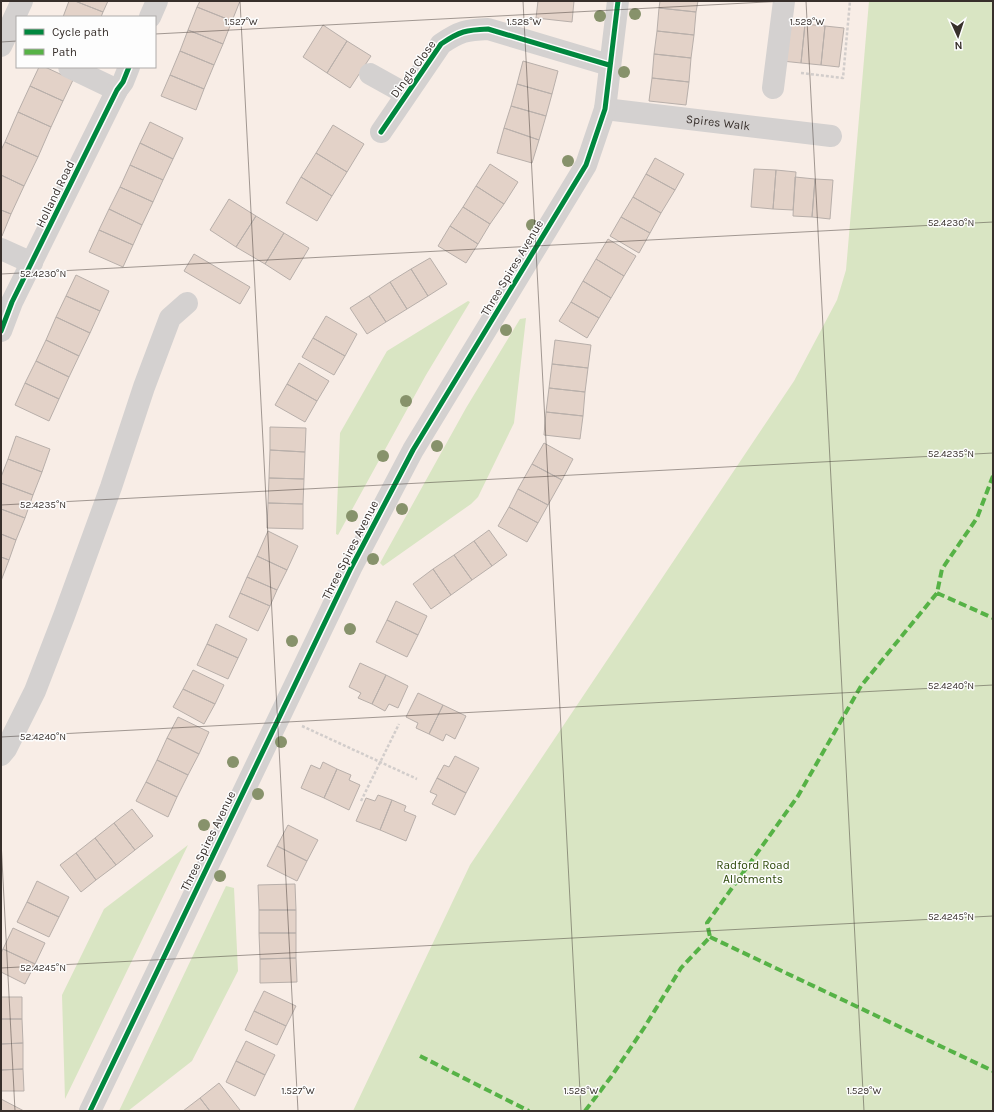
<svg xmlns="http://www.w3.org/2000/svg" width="994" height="1112" font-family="Karla,sans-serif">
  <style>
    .green { fill: #d9e5c3 }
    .building { fill: #e3d2c8; stroke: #b8afaa }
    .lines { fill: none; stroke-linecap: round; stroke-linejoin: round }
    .path { stroke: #d2cdcb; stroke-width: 2.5; stroke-dasharray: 3 2; stroke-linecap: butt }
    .minor { stroke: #d4d1d0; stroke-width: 22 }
    .quiet { stroke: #56b246; stroke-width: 4; stroke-dasharray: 8 4; stroke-linecap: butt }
    .cycleway-casing { stroke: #fdfdfd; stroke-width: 8 }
    .cycleway { stroke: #00873e; stroke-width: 5 }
    .tree { fill: #87926b }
    .ticks { fill: none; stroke: #372f2b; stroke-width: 1; stroke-opacity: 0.45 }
    .labels { text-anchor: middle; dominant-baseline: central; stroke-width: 3; stroke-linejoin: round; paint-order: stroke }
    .street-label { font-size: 12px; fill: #372f2b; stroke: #fdfdfd }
    .park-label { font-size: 12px; fill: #2b4707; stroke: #fdfdfd }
    .ticks-label { font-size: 10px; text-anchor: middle; fill: #372f2b; stroke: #fdfdfd; stroke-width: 3; stroke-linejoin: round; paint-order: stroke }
  </style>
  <rect width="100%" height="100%" fill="#f8ede6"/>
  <path class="green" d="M869,1H993V1111H353L470,865L794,381L837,300L846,270Z
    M468,301L470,302L426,375L338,535L336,534L340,433L387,351Z
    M526,318L514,423L478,497L471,504L383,566L380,563L466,408L520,319Z
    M188,845L65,1099L62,995L104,909Z
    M226,886L234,888L238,971L192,1061L128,1111H119Z"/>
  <path class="building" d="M69,1H75L103,12L101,17H63Z
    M75,1H108L103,12Z
    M200,1H240L232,21L197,7Z
    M538,1H574L572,22L536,18Z
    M660,1H698L696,12L659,8Z
    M197,7L232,21L223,44L188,30Z
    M659,8L696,12L694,35L657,31Z
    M786,22L805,24L801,63L782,61Z
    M805,24L825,26L821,65L801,63Z
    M323,25L347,41L327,73L303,57Z
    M825,26L844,28L839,67L821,65Z
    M188,30L223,44L214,65L180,51Z
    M657,31L694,35L691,58L654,54Z
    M347,41L371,56L350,88L327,73Z
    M180,51L214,65L204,89L170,75Z
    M654,54L691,58L689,82L652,78Z
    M523,61L558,71L552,94L517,84Z
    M39,67H45L73,80L63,101L30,86Z
    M170,75L204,89L196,110L161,96Z
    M652,78L689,82L686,105L649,101Z
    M517,84L552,94L546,116L511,106Z
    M30,86L63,101L51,127L18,112Z
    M511,106L546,116L539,140L504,128Z
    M18,112L51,127L38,157L5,142Z
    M150,122L183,138L173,159L140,143Z
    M333,125L364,144L347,172L316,153Z
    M504,128L539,140L532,163L497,153Z
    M5,142L38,157L24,186L1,175V150Z
    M140,143L173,159L163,180L130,165Z
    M316,153L347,172L332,196L301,177Z
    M655,158L684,174L675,190L646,174Z
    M490,164L518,182L504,204L476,186Z
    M130,165L163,180L153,202L120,187Z
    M754,169L776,170L773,209L751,207Z
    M776,170L796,172L793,210L773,209Z
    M646,174L675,190L661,213L633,197Z
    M1,175L24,186L11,214L1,210Z
    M301,177L332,196L317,221L286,203Z
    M795,177L815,179L812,217L793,216Z
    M815,179L833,180L830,219L812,217Z
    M476,186L504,204L490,224L463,207Z
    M120,187L153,202L142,225L109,209Z
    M633,197L661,213L650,233L621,217Z
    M229,199L256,216L236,247L210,230Z
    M463,207L490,224L478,244L450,226Z
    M109,209L142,225L133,245L99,230Z
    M1,210L11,214L2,236L1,235Z
    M256,216L284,233L265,264L236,247Z
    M621,217L650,233L639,253L610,236Z
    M450,226L478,244L466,263L438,246Z
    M99,230L133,245L123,267L89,252Z
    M284,233L309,248L290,280L265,264Z
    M608,239L636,256L624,276L596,259Z
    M194,254L250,287L240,304L184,271Z
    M430,258L447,284L428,296L411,269Z
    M596,259L624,276L611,298L583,281Z
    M411,269L428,296L407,309L390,282Z
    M76,275L109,291L100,311L66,296Z
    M583,281L611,298L599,318L571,302Z
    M390,282L407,309L386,322L369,296Z
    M66,296L100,311L90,333L56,317Z
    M369,296L386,322L367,334L350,308Z
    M571,302L599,318L587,338L559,321Z
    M326,316L357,334L345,356L313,338Z
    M56,317L90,333L79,356L46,340Z
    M313,338L345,356L334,375L302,357Z
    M46,340L79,356L69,377L36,361Z
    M555,340L591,345L588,368L552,364Z
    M36,361L69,377L59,399L25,383Z
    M299,363L329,381L317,401L287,384Z
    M552,364L588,368L585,392L549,388Z
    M25,383L59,399L49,421L15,405Z
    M287,384L317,401L305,422L275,405Z
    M549,388L585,392L583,416L546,412Z
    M546,412L583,416L580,439L544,435Z
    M270,427L306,428L305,452L270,450Z
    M16,436L50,449L42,472L8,459Z
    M544,443L573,459L562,480L532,464Z
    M270,450L305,452L304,479L269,478Z
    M8,459L42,472L33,495L1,483V477Z
    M532,464L562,480L548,505L518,489Z
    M269,478L304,479L303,504L268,503Z
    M1,483L33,495L25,518L1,509Z
    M518,489L548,505L538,523L509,507Z
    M268,503L303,504V529L267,528Z
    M509,507L538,523L527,542L498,526Z
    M1,509L25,518L16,540L1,534Z
    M489,530L507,555L492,566L474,541Z
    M268,531L298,546L287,570L257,556Z
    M1,534L16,540L9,560L1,557Z
    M474,541L492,566L472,580L454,555Z
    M454,555L472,580L451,595L433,569Z
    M257,556L287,570L277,590L247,577Z
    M1,557L9,560L1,581Z
    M433,569L451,595L431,609L413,584Z
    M247,577L277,590L270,606L240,593Z
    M240,593L270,606L258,631L229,617Z
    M396,601L427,616L418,635L387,620Z
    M387,620L418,635L407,657L376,642Z
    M216,624L247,639L238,658L207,644Z
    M207,644L238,658L228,679L197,665Z
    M360,663L386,675L372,704L358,698L361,693L349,687Z
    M193,670L224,685L215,704L183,689Z
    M386,675L408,686L398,708L389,704L385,711L372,704Z
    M183,689L215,704L204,724L173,707Z
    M418,693L443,705L429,734L416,728L418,723L406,717Z
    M443,705L466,716L455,739L446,734L443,741L429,734Z
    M178,717L209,732L199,754L167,738Z
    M167,738L199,754L188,775L157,760Z
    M455,756L479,768L466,793L437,778L444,765L449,767Z
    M157,760L188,775L177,797L146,782Z
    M323,762L337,769L324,798L301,788L311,765L320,769Z
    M337,769L351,775L349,780L360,785L349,810L324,798Z
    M437,778L466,793L455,815L432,804L437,795L430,792Z
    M146,782L177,797L168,817L136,801Z
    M378,795L392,800L380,830L356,821L366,798L375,801Z
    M392,800L406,806L404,811L416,816L406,841L380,830Z
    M132,809L153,836L135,850L114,823Z
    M114,823L135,850L116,865L95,838Z
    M288,825L318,840L307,861L277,846Z
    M95,838L116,865L96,880L76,853Z
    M277,846L307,861L297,881L267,866Z
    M76,853L96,880L81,892L60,865Z
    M37,881L69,897L59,917L27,902Z
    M295,884L296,910H259L258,885Z
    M27,902L59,917L49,937L17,922Z
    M259,910H296V933H259Z
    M13,928L45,943L35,964L3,949Z
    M259,933H296V958L260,959Z
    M3,949L35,964L25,984L1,972V953Z
    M296,958L297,982L260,983V959Z
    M264,991L296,1006L286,1026L254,1011Z
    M1,997H22V1019H1Z
    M254,1011L286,1026L277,1045L245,1030Z
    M1,1019H22L23,1043L1,1044Z
    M246,1041L275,1055L265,1075L236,1061Z
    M23,1043V1069L1,1070V1044Z
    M236,1061L265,1075L255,1096L226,1082Z
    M23,1069L24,1091H1V1070Z
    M219,1083L240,1110L239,1111H210L200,1098Z
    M200,1098L210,1111H183Z
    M1,1099L24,1111H1Z"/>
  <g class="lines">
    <path class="path" d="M801,73L843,78L850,1
      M302,726L417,779
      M361,801L399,724"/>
    <g class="minor">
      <path d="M150,17L157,1"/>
      <path d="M1,46L22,1"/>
      <path d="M69,67L117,90"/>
      <path d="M370,74L406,94"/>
      <path d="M773,88L784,1"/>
      <path id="s1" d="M605,109L831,136"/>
      <path d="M381,132L441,44C460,31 466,30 488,29L609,65"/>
      <path d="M1,249L32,263"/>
      <path d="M1,331L12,302L117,90L123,82L129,67"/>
      <path d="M1,755L6,749L35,691L64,616L111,487L144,387L170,318L187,303"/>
      <path d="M90,1111L351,568L413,450L586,165L605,109L618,1"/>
    </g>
    <path class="quiet" d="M937,593L993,618
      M710,937L993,1071
      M420,1056L529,1111
      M585,1111L611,1077L644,1028L681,968L710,937L707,923L798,796L861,686L937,593L942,569L977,518L993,476"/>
    <g class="cycleway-casing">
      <path id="cycleway" d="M381,132L441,44C460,31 466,30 488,29L609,65
        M1,331L12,302L117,90L123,82L129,67
        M90,1111L351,568L413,450L586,165L605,109L618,1"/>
    </g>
    <use href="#cycleway" class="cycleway"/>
  </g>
  <g class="tree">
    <circle cx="635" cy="14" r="6"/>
    <circle cx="600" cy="16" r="6"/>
    <circle cx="624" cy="72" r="6"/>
    <circle cx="568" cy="161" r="6"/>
    <circle cx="532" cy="225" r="6"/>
    <circle cx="506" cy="330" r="6"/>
    <circle cx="406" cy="401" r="6"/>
    <circle cx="437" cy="446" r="6"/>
    <circle cx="383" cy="456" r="6"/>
    <circle cx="402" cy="509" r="6"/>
    <circle cx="352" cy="516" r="6"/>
    <circle cx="373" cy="559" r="6"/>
    <circle cx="350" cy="629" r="6"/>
    <circle cx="292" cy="641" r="6"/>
    <circle cx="281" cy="742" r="6"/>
    <circle cx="233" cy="762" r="6"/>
    <circle cx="258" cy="794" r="6"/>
    <circle cx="204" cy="825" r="6"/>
    <circle cx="220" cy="876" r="6"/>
  </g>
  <path class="ticks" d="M240,1L298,1111M523,1L581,1111M806,1L864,1111M155,34L785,1M1,42L17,41M1,274L993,222M1,505L993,453M1,737L993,685M1,841L15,1111M1,968L993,916"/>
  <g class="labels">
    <g class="street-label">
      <text transform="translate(413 69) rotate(-54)">Dingle Close</text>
      <text stroke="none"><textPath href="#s1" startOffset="114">Spires Walk</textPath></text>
      <text transform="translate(55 194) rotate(-64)">Holland Road</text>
      <text transform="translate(512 268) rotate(-59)">Three Spires Avenue</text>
      <text transform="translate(350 550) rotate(-63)">Three Spires Avenue</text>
      <text transform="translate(208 841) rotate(-64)">Three Spires Avenue</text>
    </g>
    <g class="park-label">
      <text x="753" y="865">Radford Road<tspan x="753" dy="14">Allotments</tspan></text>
    </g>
  </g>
  <g class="ticks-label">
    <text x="241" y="25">1.527°W</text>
    <text x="524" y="25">1.528°W</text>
    <text x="807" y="25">1.529°W</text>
    <text x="951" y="226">52.4230°N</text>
    <text x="43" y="277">52.4230°N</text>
    <text x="951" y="457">52.4235°N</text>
    <text x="43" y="508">52.4235°N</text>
    <text x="951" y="689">52.4240°N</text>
    <text x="43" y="740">52.4240°N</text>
    <text x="951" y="920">52.4245°N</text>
    <text x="43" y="971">52.4245°N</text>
    <text x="298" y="1094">1.527°W</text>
    <text x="581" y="1094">1.528°W</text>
    <text x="864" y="1094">1.529°W</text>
  </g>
  <rect width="994" height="1112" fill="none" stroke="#372f2b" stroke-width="4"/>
  <rect x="16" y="16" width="140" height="52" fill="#fdfdfd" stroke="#aeaba9"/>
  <rect x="24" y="29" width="20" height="6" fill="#00873e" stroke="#aeaba9"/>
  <text x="52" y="36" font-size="12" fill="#372f2b">Cycle path</text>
  <rect x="24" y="49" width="20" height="6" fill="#56b246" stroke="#aeaba9"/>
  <text x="52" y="56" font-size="12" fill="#372f2b">Path</text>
  <g transform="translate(958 36) rotate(177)" stroke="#fdfdfd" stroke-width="3" paint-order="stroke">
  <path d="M0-3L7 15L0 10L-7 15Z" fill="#372f2b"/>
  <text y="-6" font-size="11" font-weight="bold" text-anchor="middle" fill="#372f2b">N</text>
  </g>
</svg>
